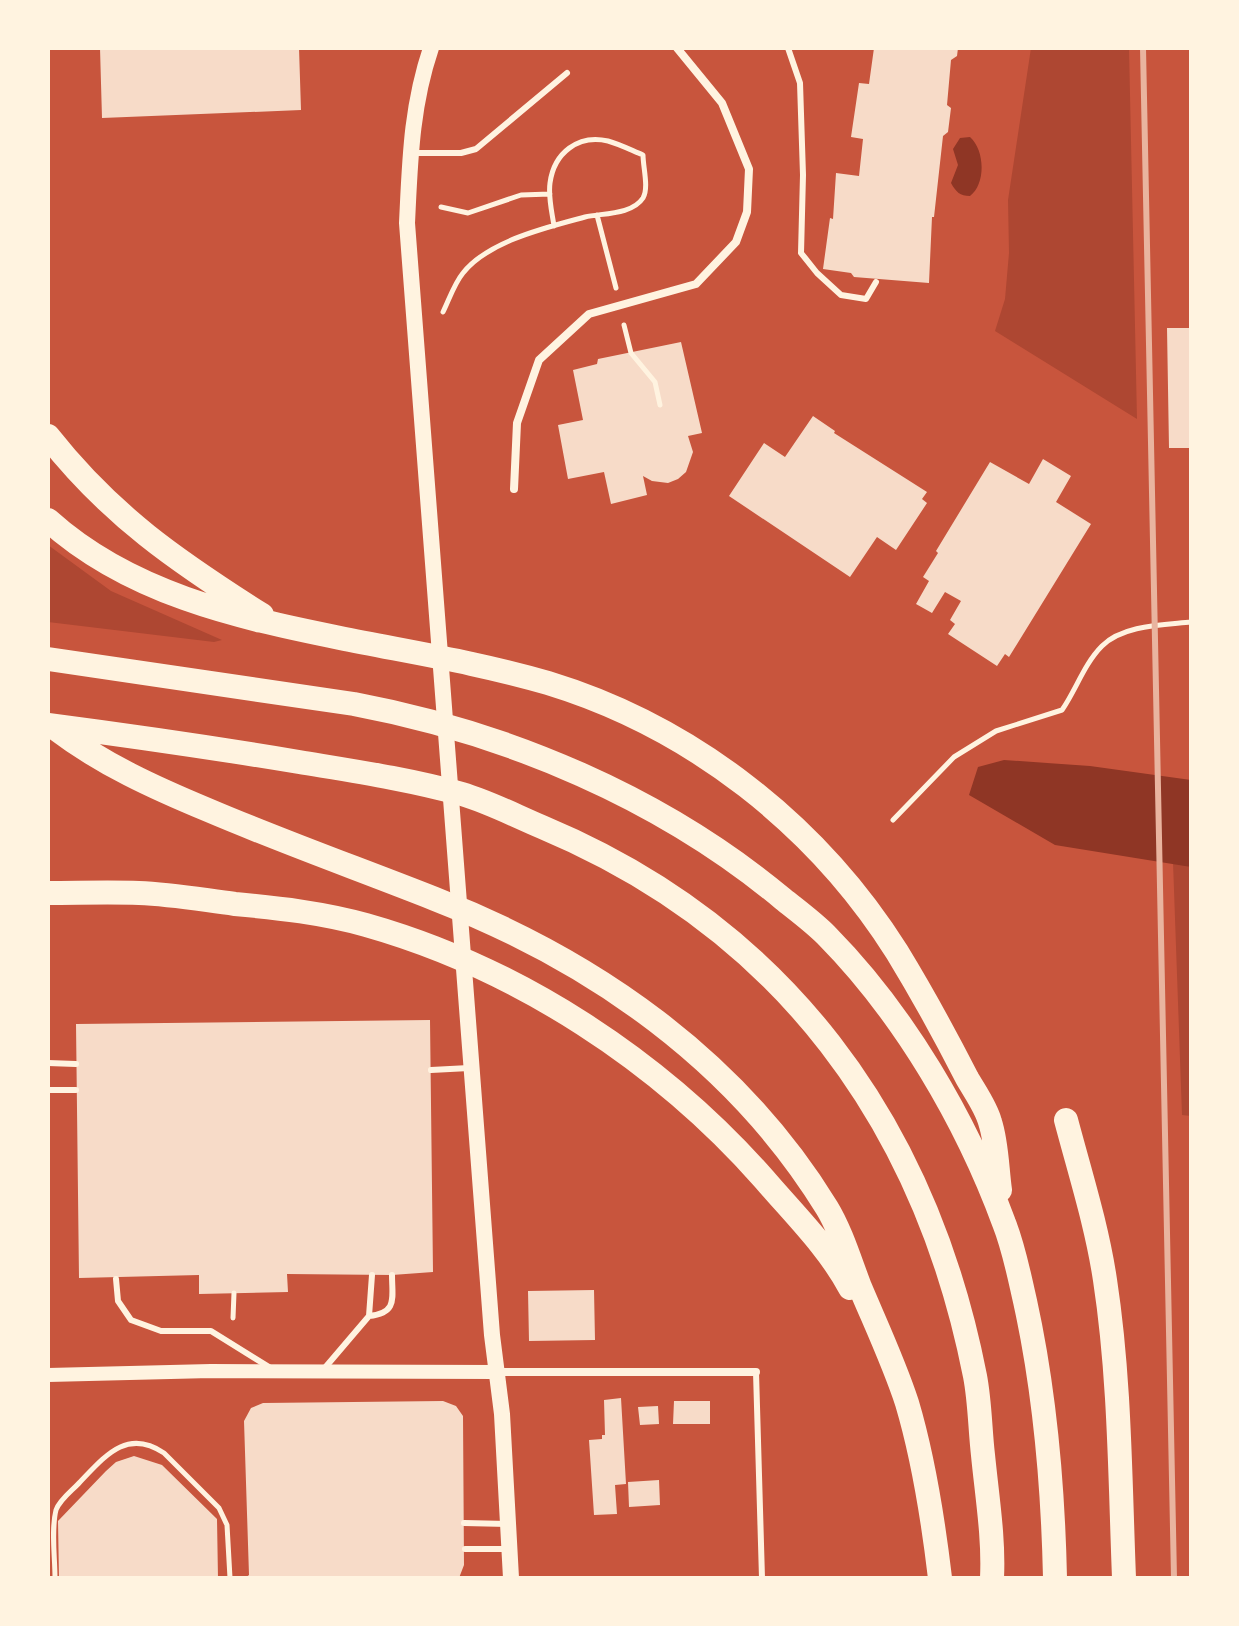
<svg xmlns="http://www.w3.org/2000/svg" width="1239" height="1626" font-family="Mulish,sans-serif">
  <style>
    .green { fill: #ae4732 }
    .water { fill: #8f3625 }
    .building { fill: #f7dbc8 }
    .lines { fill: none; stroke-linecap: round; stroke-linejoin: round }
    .path { stroke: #fff3e0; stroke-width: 5 }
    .service { stroke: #fff3e0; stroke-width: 6 }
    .minor { stroke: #fff3e0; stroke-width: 8 }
    .tertiary { stroke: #fff3e0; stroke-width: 14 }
    .secondary { stroke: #fff3e0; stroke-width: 16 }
    .motorway { stroke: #fff3e0; stroke-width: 24 }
    .rail { stroke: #e9b49f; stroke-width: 6 }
  </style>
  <rect width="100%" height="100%" fill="#c8553d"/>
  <path class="green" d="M1031,48H1129L1137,419L995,331L1005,299L1009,253L1008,200Z
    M48,545L111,591L222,640L214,642L48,622Z
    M1173,862L1191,867V1116L1182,1115Z"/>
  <path class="water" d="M970,137C985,150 986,184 970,196C960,196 956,192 951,183L958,165L953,149L960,138Z
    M1004,760L1090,766L1191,780V867L1055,845L969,795L978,767Z"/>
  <path class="building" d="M100,48H299L301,110L102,118Z
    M874,48H958L957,56L951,60L947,105L951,108L948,132L943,136L934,217H932L929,283L854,277L851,273L823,269L830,218L833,219L836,173L859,176L863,139L851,137L859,83L869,84Z
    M1167,328H1191V448H1169Z
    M681,342L702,433L688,436L693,452L686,472L678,479L668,483L652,481L643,476L647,495L611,504L604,472L568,479L558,425L583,420L573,370L597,364L598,359Z
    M813,416L835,431L834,433L927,492L922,499L927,503L896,550L877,537L850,577L729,496L764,443L785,457Z
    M1043,459L1071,476L1056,502L1091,524L1009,657L1005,654L997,666L948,634L955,624L950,620L961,601L945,592L932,613L916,604L929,581L923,577L938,553L936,551L990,462L1029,484Z
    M430,1020L433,1272L392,1275L287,1274L288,1292L199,1294V1275L79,1278L76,1024Z
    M594,1290L595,1340L529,1341L528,1291Z
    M621,1398L626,1484L615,1485L617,1514L594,1515L589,1440L602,1439V1435H605L604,1400Z
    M443,1401L456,1406L463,1416L464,1565L459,1578H245L249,1575L244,1421L251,1408L263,1403Z
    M674,1401H710V1424H673Z
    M658,1406L659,1424L640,1425L638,1407Z
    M134,1456L162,1465L217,1519L218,1578H59L58,1521L106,1471L116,1462Z
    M659,1480L660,1505L629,1507L628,1482Z"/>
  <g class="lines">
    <path class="path" d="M441,207L468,213L521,195L550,194
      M597,215L616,288
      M443,312C449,300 454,284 463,273C488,241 548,227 585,217C602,213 632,215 643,198C649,188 643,167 643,155C631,150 619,144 608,141C578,134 554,153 550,183C548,197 552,212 554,226
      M624,325L631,353L655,382L660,405
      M893,820L954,757L996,731L1062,710C1076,690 1084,664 1102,646C1123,625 1163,625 1191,622
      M233,1318L234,1293
      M55,1578C55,1557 51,1530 56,1510C60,1499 73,1490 80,1482C105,1456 127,1428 164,1453L219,1508L227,1525L230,1578"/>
    <path class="service" d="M788,48L800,83L803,175L801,253L817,273L841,295L866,299L876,282
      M414,153H461L476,149L567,73
      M48,1063L76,1064
      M431,1070L469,1068
      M48,1090H76
      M116,1279L118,1301L131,1320L161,1331H211L269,1367
      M369,1316C398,1313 392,1298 392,1275
      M323,1370L369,1316L372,1275
      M756,1372L762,1578
      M464,1523L508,1524
      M465,1549H509"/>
    <path class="minor" d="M514,489L517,423L539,360L589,314L696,284L736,242L747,212L749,169L722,103L677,48
      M497,1372H756"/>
    <path class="tertiary" d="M48,1375L211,1371L497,1372"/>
    <path class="secondary" d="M431,48C411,107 410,162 407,223L492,1335L502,1414L511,1578"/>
    <path class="motorway" d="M48,436C111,516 177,561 262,615
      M48,520C129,593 236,617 340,638C409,652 480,663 548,683C692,727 817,825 897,952C922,993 945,1035 967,1078C975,1092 986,1107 990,1122C997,1143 997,1169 1000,1190
      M48,659L354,704C508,733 662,798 783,899C798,911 813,922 826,935C904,1014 966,1120 1004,1223C1014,1248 1019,1275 1025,1301C1045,1392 1053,1485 1055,1578
      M48,725C132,736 215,748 299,762C353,771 408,779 462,794C489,802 516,816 542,827C783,928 925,1122 975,1376C980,1402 980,1429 983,1455C987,1496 994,1538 992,1578
      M56,729C102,764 155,788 208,810C283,842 359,869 435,899C594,961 736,1060 827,1208C841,1231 850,1261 860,1287C876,1325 894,1363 907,1403C924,1460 933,1519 940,1578
      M48,893C78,893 109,892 139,893C171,894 203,900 235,904C279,908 323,913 366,925C518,968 660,1061 764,1179C793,1213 829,1248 850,1288
      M1066,1120C1080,1173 1097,1226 1105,1280C1120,1378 1120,1478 1124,1578"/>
    <path class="rail" d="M1143,48L1174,1578"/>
  </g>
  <rect width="1239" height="1626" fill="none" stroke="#fff3e0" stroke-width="100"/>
</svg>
